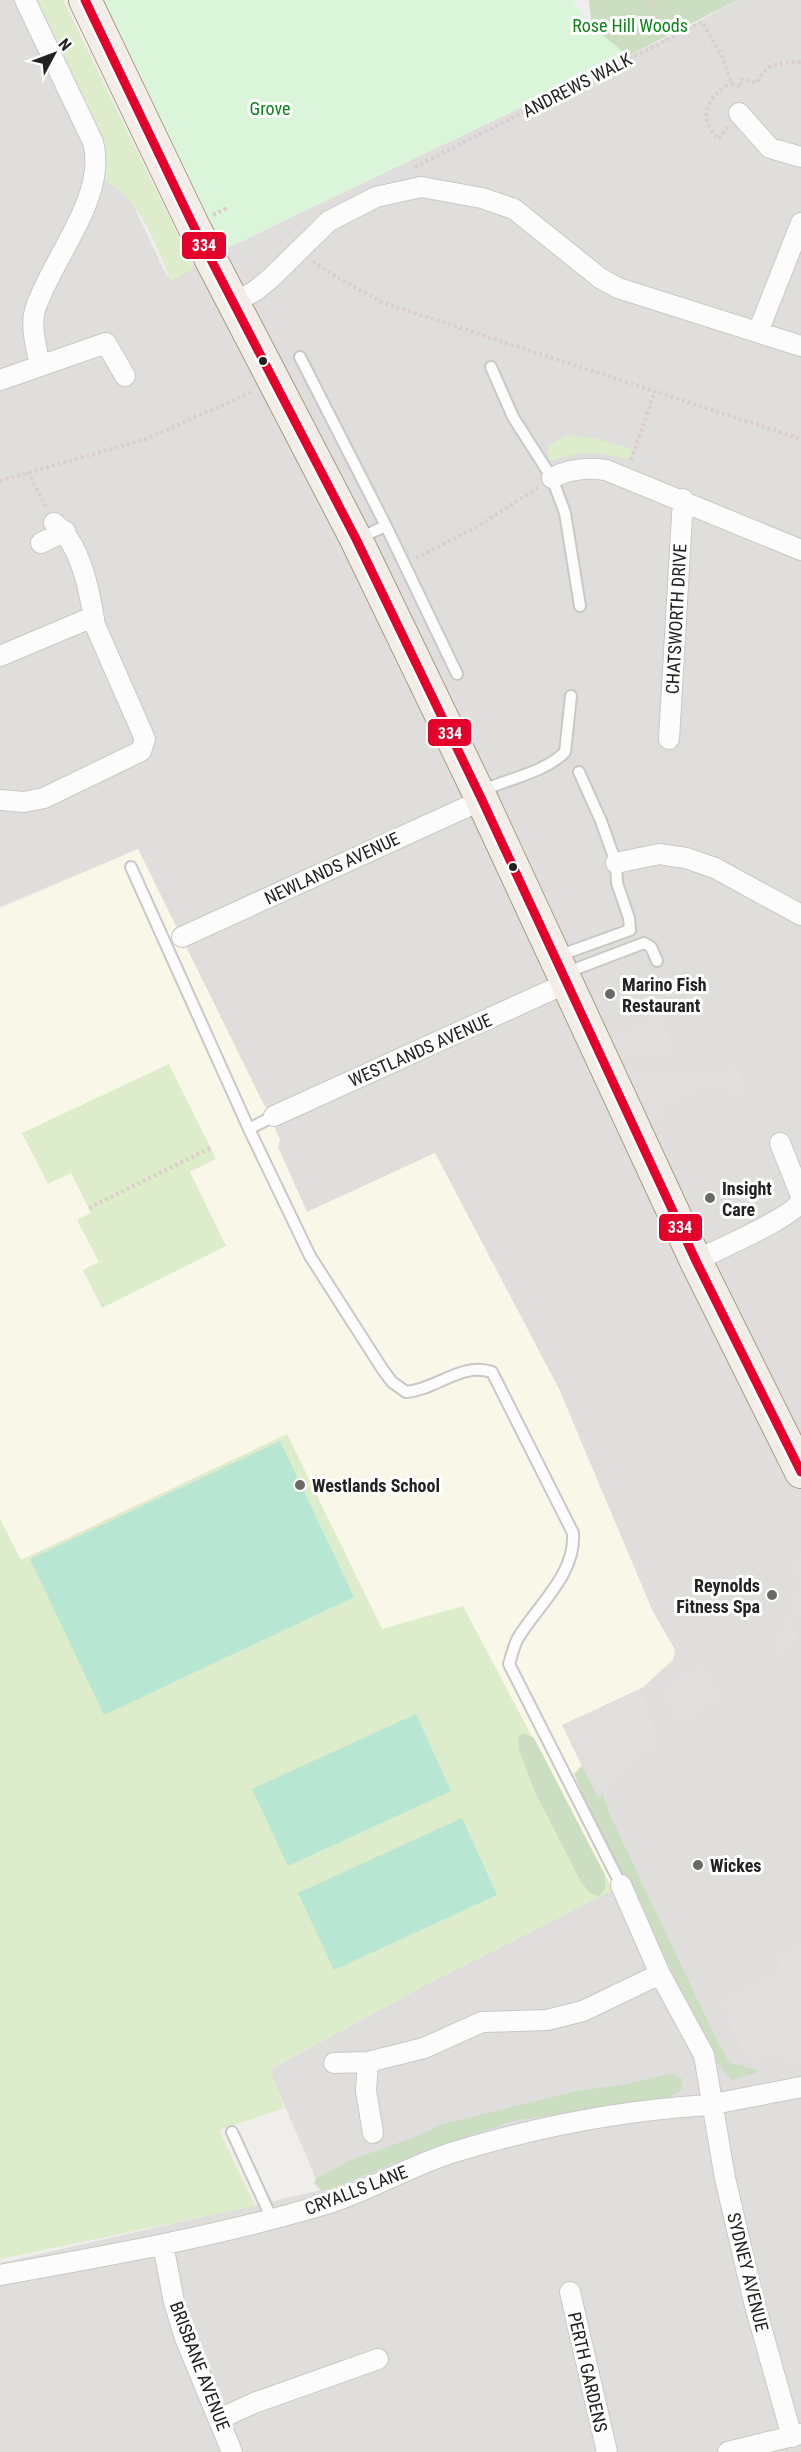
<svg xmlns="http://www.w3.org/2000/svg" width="801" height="2452" font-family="'Roboto Condensed',sans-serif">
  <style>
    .residential { fill: #dfdedc }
    .education { fill: #f8f7e8 }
    .grass { fill: #ddeccb }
    .forest { fill: #cbdec1 }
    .park { fill: #daf5da }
    .pitch { fill: #b7e6d2 }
    .parking { fill: #e0dfde }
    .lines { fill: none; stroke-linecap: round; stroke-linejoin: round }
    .service-casing { stroke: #c9c8c7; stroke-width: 14 }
    .minor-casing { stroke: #c9c8c7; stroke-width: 22 }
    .primary-casing { stroke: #a79c86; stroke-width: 34 }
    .path { stroke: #dccecd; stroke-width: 4; stroke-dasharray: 3 3; stroke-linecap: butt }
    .service { stroke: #fdfcfc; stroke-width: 10 }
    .minor { stroke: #fdfcfc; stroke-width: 20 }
    .primary { stroke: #f3ede7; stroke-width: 32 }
    .bus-1-casing { stroke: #fff; stroke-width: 14 }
    .bus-1 { stroke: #e4002b; stroke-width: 9 }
    .bus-dot { fill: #222; stroke: #fff; stroke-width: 2 }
    .poi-dot { fill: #6a6968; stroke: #fff; stroke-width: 2 }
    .labels { text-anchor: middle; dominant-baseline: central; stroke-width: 6; stroke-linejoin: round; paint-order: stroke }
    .park-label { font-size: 18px; fill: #0c8416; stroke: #fff }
    .street-label { font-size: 18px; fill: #222; stroke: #fff }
    .poi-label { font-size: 18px; font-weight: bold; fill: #222; stroke: #fff; text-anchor: start }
    .line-badge { stroke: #fff; stroke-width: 2 }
    .badge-label { font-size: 16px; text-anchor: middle; font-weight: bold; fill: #fff }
  </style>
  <rect width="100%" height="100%" fill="#f0eeeb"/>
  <path class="residential" d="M0,0H37L167,277L685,29L737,0H801V2452H0V2263L321,2190L269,2070L431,1982L635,1878L562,1725L642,1688L675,1650L653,1612L559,1390L435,1153L307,1213L277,1147L273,1124L274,1116L264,1105L138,849L0,907Z"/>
  <path class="education" d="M138,849L264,1105L274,1116L273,1124L280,1140L278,1147L307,1212L435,1153L559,1389L653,1612L675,1650L673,1660L642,1688L562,1725L636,1878L431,1982L0,1793V909Z"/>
  <path class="grass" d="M34,0H63L194,268L171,281C154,241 142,201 102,179V139L98,126Z
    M568,435L597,439L633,450L629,460C594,451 583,450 548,462L549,445Z
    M169,1064L216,1159L190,1172L226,1246L102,1308L83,1270L99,1262L77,1220L91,1213L71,1173L48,1184L22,1133Z
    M287,1434L382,1629L463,1606L613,1890L431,1982L270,2069L284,2108L219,2130L255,2206L0,2259V1519L21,1560Z"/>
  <path class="forest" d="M589,0H737L628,56L592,27Z
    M523,1733L534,1738L605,1875V1889L599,1896L590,1893L581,1882L535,1792L519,1750L518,1738Z
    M584,1763L594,1766L609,1813L719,2045L730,2063L758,2070L756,2073L732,2080L711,2056L585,1801L574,1774Z
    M673,2073L683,2080L680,2091L667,2098L512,2121L394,2163L331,2189L321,2190L314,2183L317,2178L353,2159L418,2136L442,2124L577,2091L622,2085Z"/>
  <path class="park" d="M97,0H572L592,27L628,56L221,251Z"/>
  <path class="pitch" d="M280,1441L354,1597L104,1715L30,1559Z
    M416,1714L451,1791L288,1866L252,1789Z
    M462,1818L497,1895L334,1970L298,1893Z"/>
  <path class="parking" d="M659,1016L666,1024L673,1043L676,1060L621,1059L611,1038L639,1025L638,1022Z
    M736,1064L749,1091L731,1099L723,1083L663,1110L665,1116L648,1125L622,1069L717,1068Z
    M801,1554V1617L792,1624L800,1639L777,1659L770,1641L782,1630L791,1596L801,1590L788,1559Z
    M705,1661L723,1699L678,1730L659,1689L694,1665Z
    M642,1688L661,1743L598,1798L562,1725Z
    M801,1939V2066L791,2067L777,2060L747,2063L716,1999L780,1967L774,1955Z"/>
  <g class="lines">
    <g class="service-casing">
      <path id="service" d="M300,357L386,526L359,538
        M491,367L513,417L552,478L565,513L580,606
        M386,526L457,674
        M481,791C507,779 544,773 565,752L571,696
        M131,867L249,1129
        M558,956L630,930L629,918L617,883L616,863L601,821L579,772
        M565,973L644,943L651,947L657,961
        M274,1116L249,1129L310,1256L383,1370L392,1382L406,1392C438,1389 461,1362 492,1372L573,1533C576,1574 538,1605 518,1638C514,1645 512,1655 509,1664L621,1885
        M232,2132L272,2219"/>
    </g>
    <g class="minor-casing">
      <path id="minor" d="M25,0L93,142C108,197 51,259 35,310C30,326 37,350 40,366L106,343L125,376
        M739,113L770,148L801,157
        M234,302L255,291L272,277L329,221L376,197L421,187L482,198L514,209L600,278L618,288L801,346
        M758,332L801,223
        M0,380L40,366
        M552,478C569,469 586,467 606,470L801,550
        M54,523C81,543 90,593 95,625
        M41,543L65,531
        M0,656L88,619L95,625L145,739L141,751L44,798L24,802L0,800
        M669,739L683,499
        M616,863L659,854L686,858L715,868L801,915
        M182,937L482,800
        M274,1116L567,983
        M780,1143L801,1196
        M696,1261C717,1249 793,1218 801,1201
        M621,1885L660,1974
        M334,2063L368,2062
        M724,2102L801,2087
        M373,2133L366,2091L368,2062L424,2048L482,2022L547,2020L583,2011L660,1974L704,2055L725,2178L754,2302L792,2437
        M163,2245L174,2302L185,2338L232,2452
        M0,2275C106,2256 213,2237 316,2207C363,2194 405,2168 451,2153C535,2127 623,2110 710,2105
        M570,2292L607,2452
        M219,2419L254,2403L378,2359
        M728,2452L801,2434"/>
    </g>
    <g class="primary-casing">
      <path id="primary" d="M85,0L193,225L356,539L482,800L696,1261L801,1472"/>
    </g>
    <path class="path" d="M649,0L666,40
      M728,127L719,139C696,117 707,97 731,83
      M415,167L702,22L724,60L731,83L741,87V79L757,83C768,61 778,64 801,62
      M213,215L227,208
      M313,261L335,276L381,302L801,439
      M631,460L655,391
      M28,472L47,509
      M0,481L146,439L252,392
      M416,558L475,528L539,487
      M89,1208L210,1148"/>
    <use href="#service" class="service"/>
    <use href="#minor" class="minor"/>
    <use href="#primary" class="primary"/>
    <g class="bus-1-casing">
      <path id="bus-1" d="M85,0L193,225L356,539L482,800L696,1261L801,1472"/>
    </g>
    <use href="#bus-1" class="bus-1"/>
  </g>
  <g class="bus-dot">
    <circle cx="263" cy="361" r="5"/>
    <circle cx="513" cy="867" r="5"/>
  </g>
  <g class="poi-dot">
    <circle cx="610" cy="994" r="6"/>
    <circle cx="710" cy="1198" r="6"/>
    <circle cx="300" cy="1485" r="6"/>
    <circle cx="772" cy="1595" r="6"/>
    <circle cx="698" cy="1865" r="6"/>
  </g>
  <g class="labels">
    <g class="park-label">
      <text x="630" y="25">Rose Hill Woods</text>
      <text x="270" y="108">Grove</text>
    </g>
    <g class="street-label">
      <text transform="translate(577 85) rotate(-27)">ANDREWS WALK</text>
      <text transform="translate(676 619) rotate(-87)">CHATSWORTH DRIVE</text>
      <text transform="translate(332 868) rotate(-25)">NEWLANDS AVENUE</text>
      <text transform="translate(420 1050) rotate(-24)">WESTLANDS AVENUE</text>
      <text transform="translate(356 2190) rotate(-21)">CRYALLS LANE</text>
      <text transform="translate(748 2272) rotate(76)">SYDNEY AVENUE</text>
      <text transform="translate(200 2366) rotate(69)">BRISBANE AVENUE</text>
      <text transform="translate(588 2372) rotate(77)">PERTH GARDENS</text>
    </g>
    <g class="poi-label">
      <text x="622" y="984">Marino Fish<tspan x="622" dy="21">Restaurant</tspan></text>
      <text x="722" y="1188">Insight<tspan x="722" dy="21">Care</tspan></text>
      <text x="312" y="1485">Westlands School</text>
      <text x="760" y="1585" text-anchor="end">Reynolds<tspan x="760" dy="21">Fitness Spa</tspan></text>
      <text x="710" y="1865">Wickes</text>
    </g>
  </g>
  <g class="line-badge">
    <rect x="181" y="231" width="46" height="29" rx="6" fill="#e4002b"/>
    <rect x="427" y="718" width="45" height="29" rx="6" fill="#e4002b"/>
    <rect x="658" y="1213" width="45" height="29" rx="6" fill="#e4002b"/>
  </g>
  <g class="badge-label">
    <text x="204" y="251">334</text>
    <text x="450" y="739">334</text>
    <text x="680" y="1233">334</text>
  </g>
  <g transform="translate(54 54) rotate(49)" stroke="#ffffff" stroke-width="4.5" paint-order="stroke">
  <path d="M0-4.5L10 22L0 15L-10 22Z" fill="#222222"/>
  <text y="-9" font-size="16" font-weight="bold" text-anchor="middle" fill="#222222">N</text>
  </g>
</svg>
